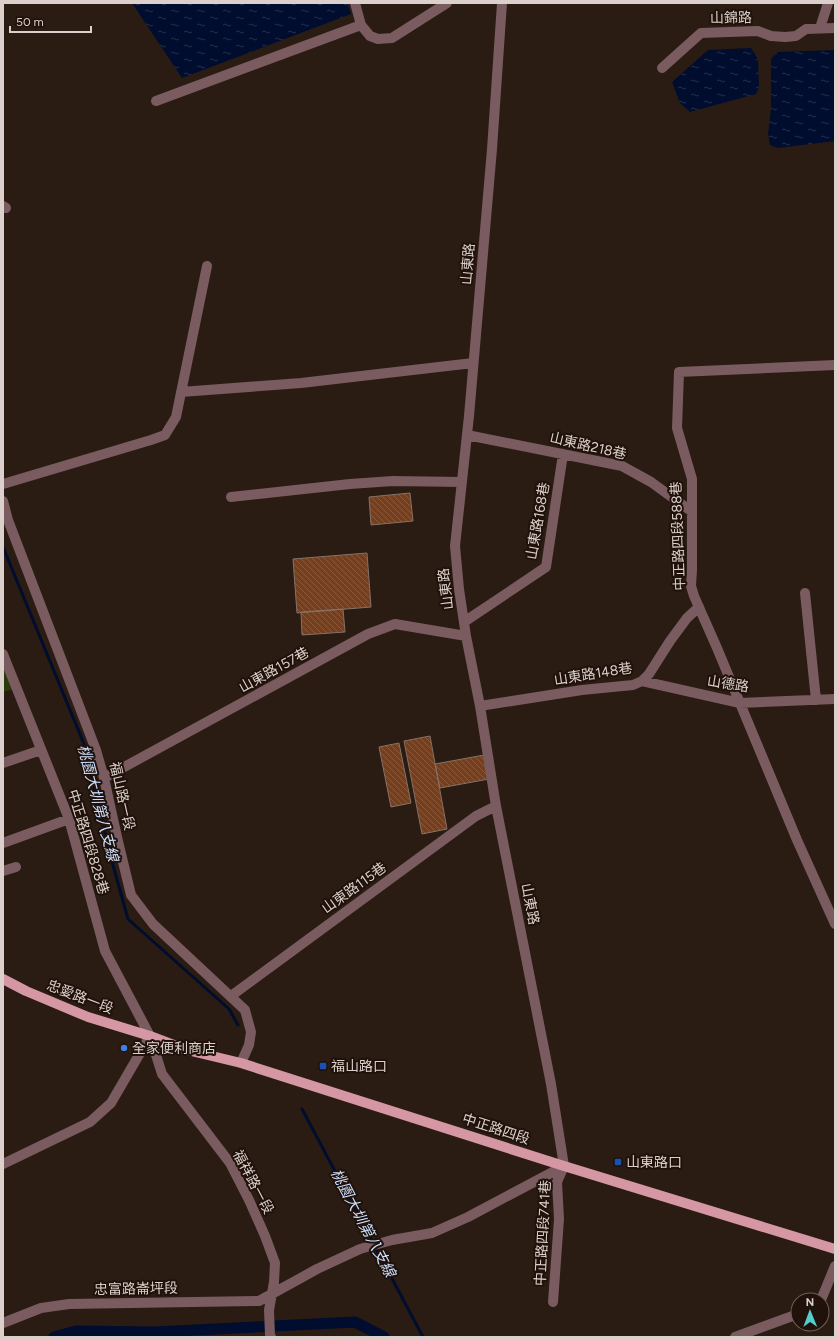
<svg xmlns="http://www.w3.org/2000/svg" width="838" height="1340" font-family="Figtree,'Noto Sans TC',sans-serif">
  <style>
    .green { fill: #2c3909 }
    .water { fill: url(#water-ripples) }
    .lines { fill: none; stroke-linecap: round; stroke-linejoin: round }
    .stream { stroke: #000d2e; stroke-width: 3 }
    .canal { stroke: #000d2e; stroke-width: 11 }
    .building { fill: url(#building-back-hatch); stroke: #857268 }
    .minor { stroke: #795b60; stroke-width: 10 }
    .major { stroke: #d597a3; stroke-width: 10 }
    .shop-dot { fill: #3f7fe0; stroke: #20120a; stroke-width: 1.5 }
    .transit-dot { fill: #1a4fb4; stroke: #20120a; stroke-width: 1.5 }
    .labels { text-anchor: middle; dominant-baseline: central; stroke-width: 4; stroke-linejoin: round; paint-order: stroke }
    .street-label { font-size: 14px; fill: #dbd0cb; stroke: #20120a }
    .poi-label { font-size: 14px; fill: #dbd0cb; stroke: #20120a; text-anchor: start }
    .water-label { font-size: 15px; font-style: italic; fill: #cbdffe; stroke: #20120a }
  </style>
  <defs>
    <pattern id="water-ripples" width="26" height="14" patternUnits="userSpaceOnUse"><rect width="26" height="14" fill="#000d2e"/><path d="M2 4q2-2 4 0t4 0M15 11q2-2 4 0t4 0" fill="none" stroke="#252f4b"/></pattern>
    <pattern id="building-back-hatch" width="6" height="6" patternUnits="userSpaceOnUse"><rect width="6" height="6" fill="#753e1c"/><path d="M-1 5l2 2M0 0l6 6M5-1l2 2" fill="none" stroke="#88593c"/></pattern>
  </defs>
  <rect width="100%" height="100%" fill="#2a1b13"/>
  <path class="green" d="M3,651L18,688L3,692Z"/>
  <path class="water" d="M132,3H347L351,14L182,78Z
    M751,48L758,59L759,87L756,94L690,112L680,103L672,82L708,50Z
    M835,50V141L778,148L770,145L768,134L771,109V59L777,52Z"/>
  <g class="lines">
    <path class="stream" d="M3,547L84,744L111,858L128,919L229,1009L238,1025
      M302,1109L423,1337"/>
    <path class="canal" d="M54,1337L76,1331L154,1332L355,1322L384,1337"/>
  </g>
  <path class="building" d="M410,493L413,521L371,525L369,497Z
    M367,553L371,607L297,613L293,559Z
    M343,609L345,632L302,635L301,612Z
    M430,736L447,829L422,834L404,741Z
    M399,743L411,803L391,807L379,747Z
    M484,755L489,779L440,788L435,764Z"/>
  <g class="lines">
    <path class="minor" d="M355,3L361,25L370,36L378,39L392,38L447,3
      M502,3L492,149L469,416L455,546L459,589L466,636L480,706L496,806L551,1084L564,1166
      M820,28L828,3
      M662,68L701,33L758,31L771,36L785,37L796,36L806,29L835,28
      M156,101L361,25
      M3,206L6,208
      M835,365L679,372L677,428L692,479V570L691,586L694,596L717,648L797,840L835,924
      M181,392L301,383L473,363
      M467,435L622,466L651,482L691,511
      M3,484L151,440L165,435L176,417L207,266
      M231,497L350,484L393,481L462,482
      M3,501L8,520L96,750L104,778L117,837L131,895L153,924L245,1010L251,1032L249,1045L241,1063
      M805,593L816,700
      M464,622L546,567L563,454
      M3,654L69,819L105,951L150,1036L162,1074L230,1163L249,1200L265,1236L275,1263L274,1282L269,1310L270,1335L271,1337
      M642,681L740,703L835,699
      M480,706L582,690L633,685L642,681L649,674L670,641L687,618L699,607
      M3,763L41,750
      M104,778L368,634L395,624L466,636
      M3,843L69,819
      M3,871L16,867
      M231,996L476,816L496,806
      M3,1164L90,1122L111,1103L150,1036
      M821,1300L835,1266
      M553,1302L559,1219L557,1182L564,1166
      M3,1323L41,1308L69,1304L259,1301L317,1269L360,1249L392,1240L432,1233L468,1217L564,1166
      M735,1337L798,1314"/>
    <path class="major" d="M3,979L26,991L88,1017L150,1036L187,1050L241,1063L564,1166L835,1249"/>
  </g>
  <circle class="shop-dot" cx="124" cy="1048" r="4"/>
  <g class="transit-dot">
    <rect x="319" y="1062" width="8" height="8" rx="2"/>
    <rect x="614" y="1158" width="8" height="8" rx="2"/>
  </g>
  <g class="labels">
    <g class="street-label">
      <text transform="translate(731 18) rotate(-1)">山錦路</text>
      <text transform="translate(468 264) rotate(-85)">山東路</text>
      <text transform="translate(588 446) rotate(13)">山東路218巷</text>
      <text transform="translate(538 521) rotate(-80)">山東路168巷</text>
      <text transform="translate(678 536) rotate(-92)">中正路四段588巷</text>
      <text transform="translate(446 589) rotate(-97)">山東路</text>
      <text transform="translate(274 670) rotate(-29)">山東路157巷</text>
      <text transform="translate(593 674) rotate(-9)">山東路148巷</text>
      <text transform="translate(728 684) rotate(9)">山德路</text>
      <text transform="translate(122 796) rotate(77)">福山路一段</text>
      <text transform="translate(88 842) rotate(73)">中正路四段828巷</text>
      <text transform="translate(354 888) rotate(-36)">山東路115巷</text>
      <text transform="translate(530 904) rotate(79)">山東路</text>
      <text transform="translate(80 997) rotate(21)">忠愛路一段</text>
      <text transform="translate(496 1129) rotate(18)">中正路四段</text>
      <text transform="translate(253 1182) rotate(62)">福祥路一段</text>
      <text transform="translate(543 1233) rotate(-87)">中正路四段741巷</text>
      <text transform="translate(136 1289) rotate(-1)">忠富路崙坪段</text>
    </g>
    <g class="poi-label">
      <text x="132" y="1048">全家便利商店</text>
      <text x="331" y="1066">福山路口</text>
      <text x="626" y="1162">山東路口</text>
    </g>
    <g class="water-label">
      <text transform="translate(98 803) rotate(75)">桃園大圳第八支線</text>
      <text transform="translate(363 1223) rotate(62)">桃園大圳第八支線</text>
    </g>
  </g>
  <rect width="838" height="1340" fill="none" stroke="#dbd0cb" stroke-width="8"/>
  <g transform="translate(810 1312) rotate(359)"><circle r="19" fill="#20120a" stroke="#6b5e57"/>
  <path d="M0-3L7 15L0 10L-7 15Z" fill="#53cdca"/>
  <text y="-6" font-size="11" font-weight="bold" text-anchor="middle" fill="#dbd0cb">N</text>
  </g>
  <path d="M10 26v6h81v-6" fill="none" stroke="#dbd0cb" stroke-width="2"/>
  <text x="16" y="26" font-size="12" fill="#dbd0cb" stroke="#20120a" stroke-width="3" paint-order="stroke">50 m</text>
</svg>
